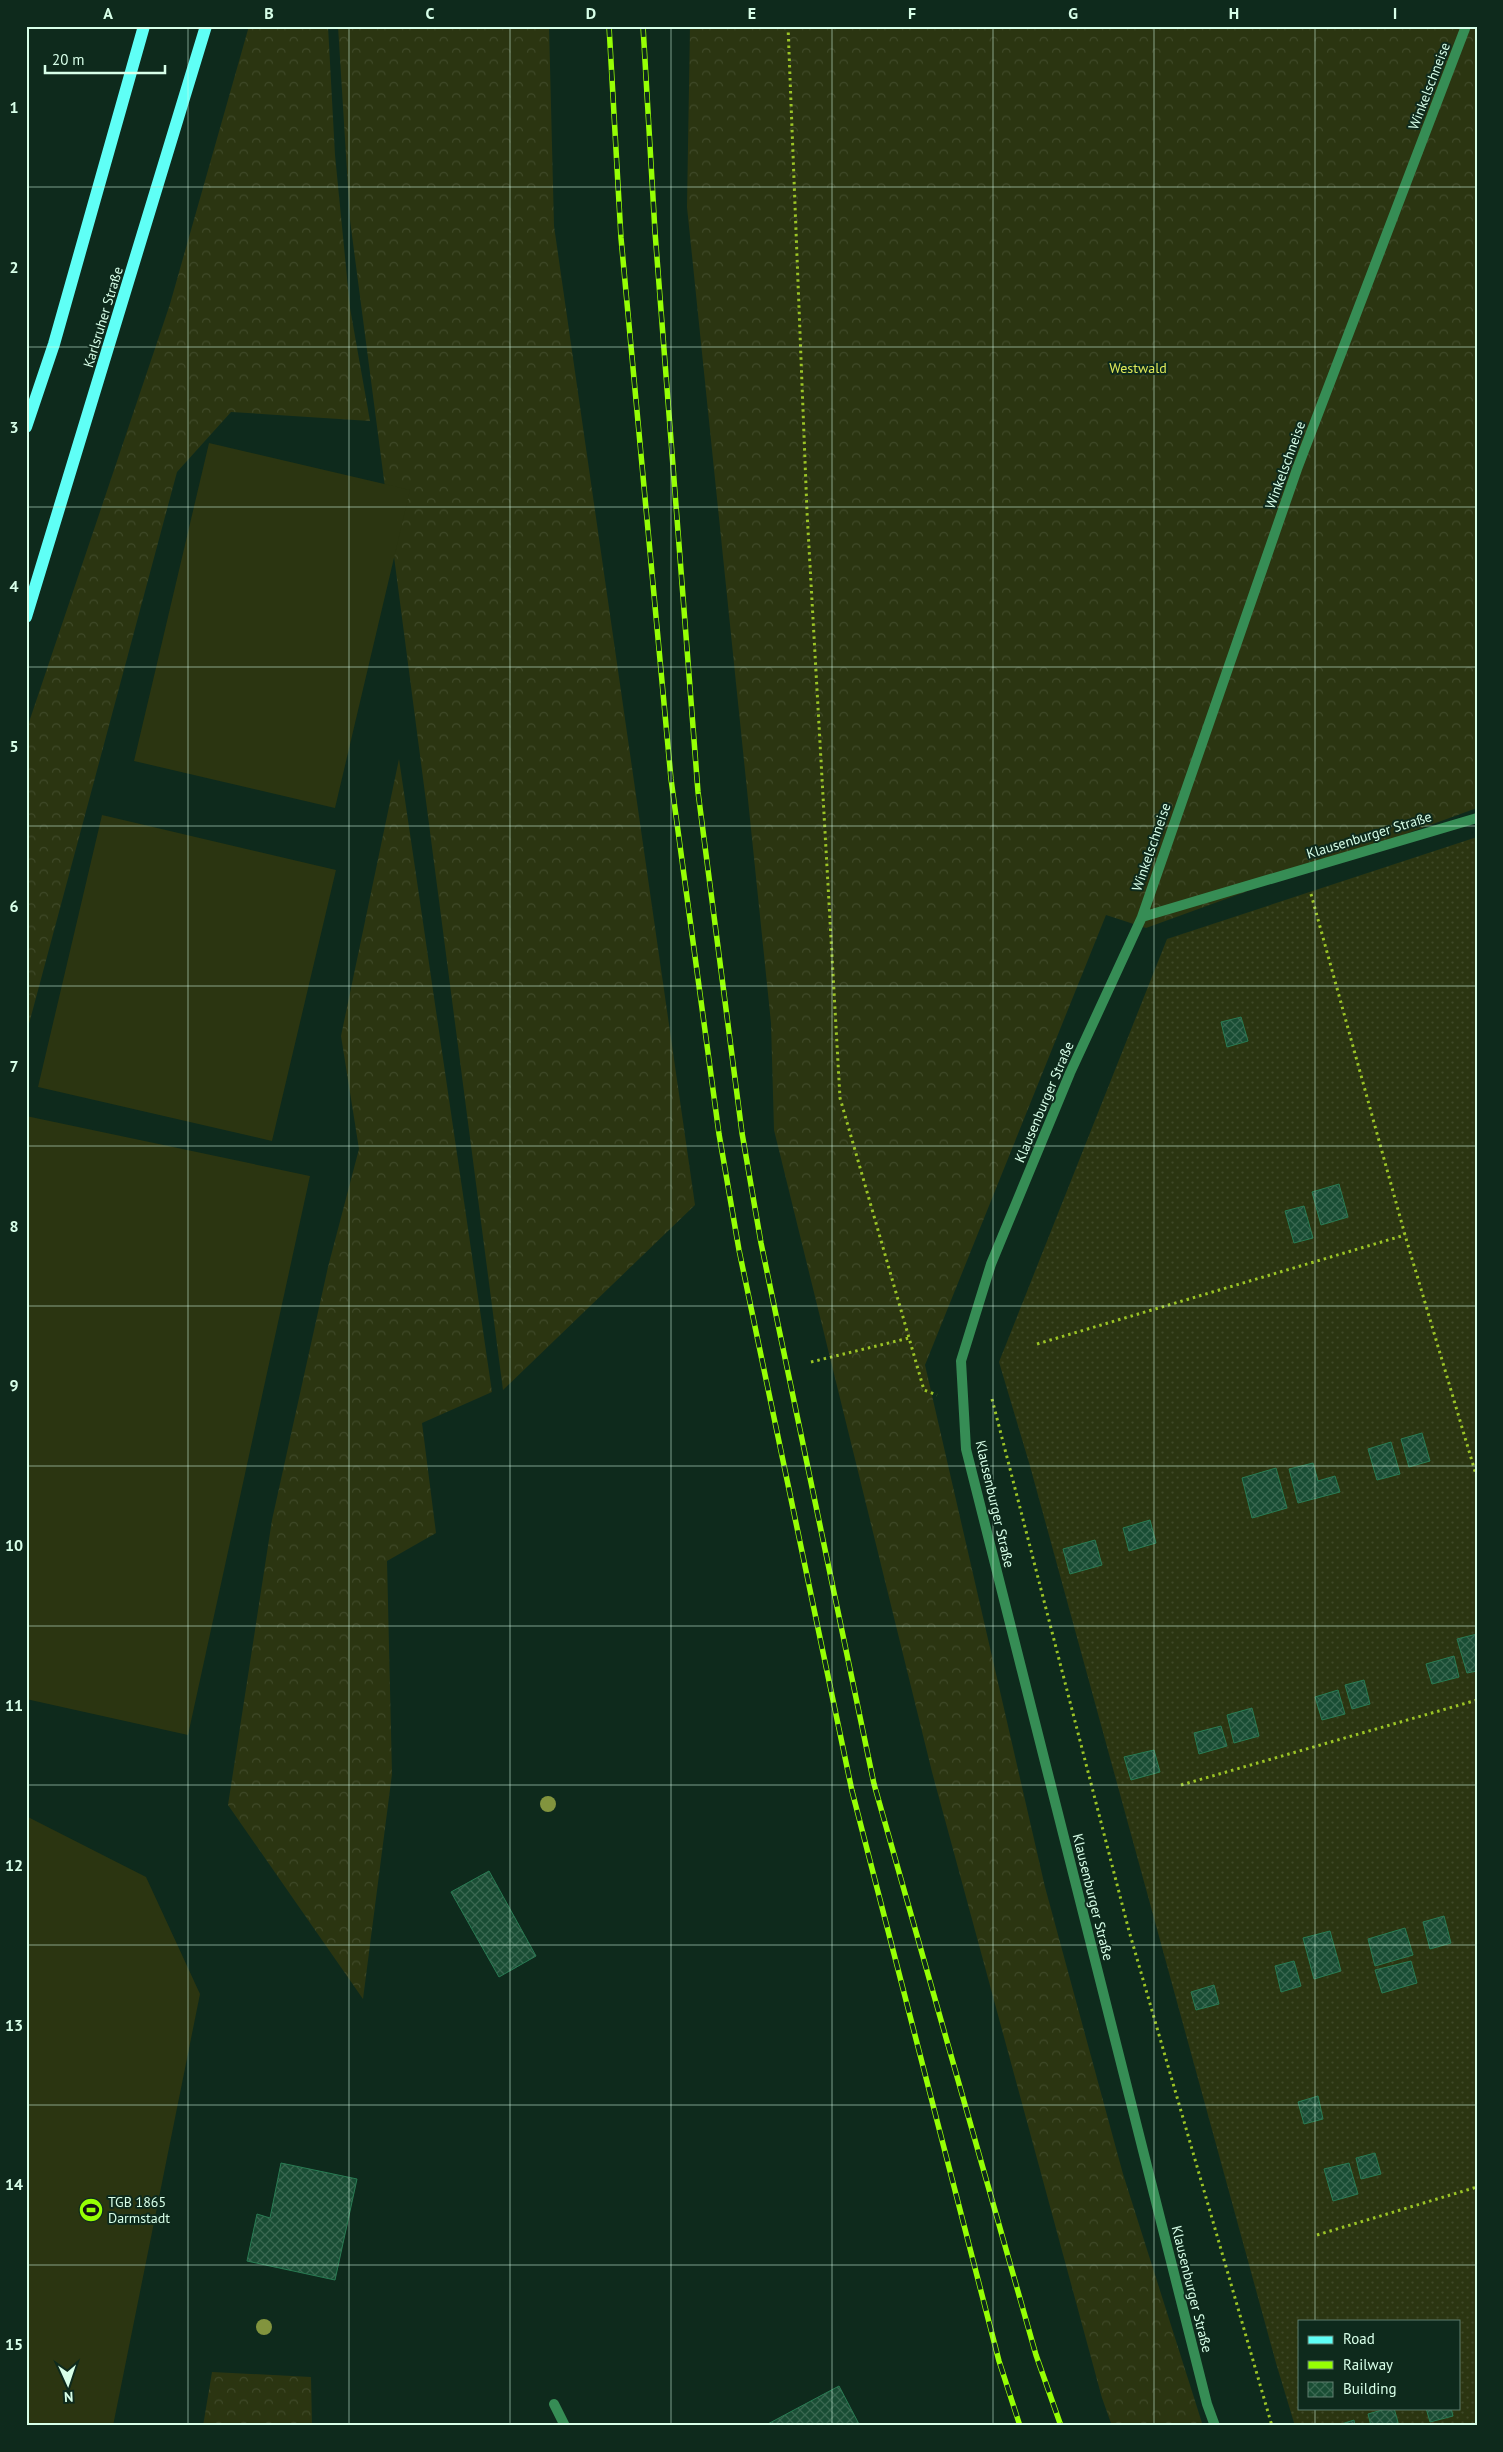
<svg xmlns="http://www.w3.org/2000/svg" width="1503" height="2452" font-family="'PT Sans',sans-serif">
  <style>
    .grass { fill: url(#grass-dots); fill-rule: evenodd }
    .forest { fill: url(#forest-crowns) }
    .pitch { fill: #2b3511 }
    .building { fill: url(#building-cross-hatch); stroke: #297b53 }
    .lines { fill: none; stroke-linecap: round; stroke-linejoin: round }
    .path { stroke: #9cc526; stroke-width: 3; stroke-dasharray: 2.5 4; stroke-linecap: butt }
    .street { stroke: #368d55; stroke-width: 10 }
    .primary { stroke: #5ffff6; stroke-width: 12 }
    .rail-casing { stroke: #96ff04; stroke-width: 5.5 }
    .rail { stroke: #0e2a1c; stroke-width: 4; stroke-dasharray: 11; stroke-linecap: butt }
    .tree { fill: #82943e }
    .grid { fill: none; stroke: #d8ffe9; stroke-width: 1; stroke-opacity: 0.55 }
    .labels { text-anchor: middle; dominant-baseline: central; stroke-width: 4; stroke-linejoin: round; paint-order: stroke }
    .street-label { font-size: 14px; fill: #d8ffe9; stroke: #0e2a1c }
    .park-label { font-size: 14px; fill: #e0ea59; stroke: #0e2a1c }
    .poi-label { font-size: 14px; fill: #d8ffe9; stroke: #0e2a1c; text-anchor: start }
    .neatline { fill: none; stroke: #d8ffe9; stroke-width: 2 }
    .grid-label { font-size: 16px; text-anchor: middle; font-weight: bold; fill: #d8ffe9 }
  </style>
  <defs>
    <pattern id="grass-dots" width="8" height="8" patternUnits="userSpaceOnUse" patternTransform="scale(1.25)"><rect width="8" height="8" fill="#2b3511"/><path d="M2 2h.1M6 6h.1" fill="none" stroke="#3f4928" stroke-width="1.8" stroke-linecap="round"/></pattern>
    <pattern id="forest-crowns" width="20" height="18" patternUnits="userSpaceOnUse" patternTransform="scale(1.25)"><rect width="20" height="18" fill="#2b3511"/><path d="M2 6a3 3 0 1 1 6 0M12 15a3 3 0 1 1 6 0" fill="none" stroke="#3f4928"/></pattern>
    <pattern id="building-cross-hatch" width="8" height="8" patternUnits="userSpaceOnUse" patternTransform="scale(1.25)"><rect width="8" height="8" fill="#194d34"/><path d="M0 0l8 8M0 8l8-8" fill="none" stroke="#3a6851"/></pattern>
  </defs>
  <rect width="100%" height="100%" fill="#0e2a1c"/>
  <path class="grass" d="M1477,837V2426H1295L1276,2363L1030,1466L999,1362L1167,939ZM1299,2321H1459V2408H1299Z"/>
  <path class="forest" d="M249,26H328L335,155L350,308L370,421L231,412L177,472L26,1035V731L170,304Z
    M338,26H549L554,226L695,1205L503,1390L350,220Z
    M690,26H1477V808L1146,928L1106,915L925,1365L1045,1887L1123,2174L1203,2426H1112L1102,2398L932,1772L774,1130L771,1023L687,207Z
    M399,759L492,1392L422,1423L436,1533L387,1561L392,1774L363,1999L228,1805L272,1520L328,1267L359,1149L341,1036Z
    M212,2372L311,2377L312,2426H203Z"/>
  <path class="pitch" d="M209,443L410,490L335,808L134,761Z
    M102,815L336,870L272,1141L38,1087Z
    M26,1116L310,1176L188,1735L26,1699Z
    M26,1816L146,1877L200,1994L113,2426H26Z"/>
  <path class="building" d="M1241,1017L1248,1041L1227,1047L1221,1022Z
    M1339,1184L1348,1217L1321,1225L1312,1192Z
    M1304,1206L1313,1238L1294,1243L1285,1211Z
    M1422,1433L1430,1461L1409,1467L1401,1439Z
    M1391,1442L1400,1474L1377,1480L1368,1449Z
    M1313,1463L1318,1481L1335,1476L1340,1492L1298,1503L1289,1469Z
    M1276,1468L1287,1508L1252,1518L1242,1478Z
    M1150,1520L1156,1543L1129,1551L1123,1528Z
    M1095,1540L1102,1565L1070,1574L1063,1549Z
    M1477,1634V1671L1467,1673L1457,1639Z
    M1454,1656L1459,1677L1432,1684L1426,1664Z
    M1364,1680L1370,1704L1352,1709L1345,1685Z
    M1338,1690L1345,1714L1322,1720L1315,1697Z
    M1252,1708L1259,1736L1234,1743L1227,1715Z
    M1221,1726L1227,1746L1199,1754L1194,1733Z
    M1154,1750L1160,1772L1131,1780L1124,1757Z
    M489,1871L536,1956L499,1977L451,1892Z
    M1444,1916L1451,1943L1430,1949L1423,1922Z
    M1405,1928L1413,1955L1375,1966L1368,1939Z
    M1330,1931L1341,1971L1314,1979L1303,1938Z
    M1294,1961L1301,1986L1281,1992L1275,1966Z
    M1411,1961L1417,1983L1382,1993L1375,1970Z
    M1214,1985L1219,2004L1196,2010L1191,1992Z
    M1318,2096L1323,2119L1304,2124L1298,2102Z
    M1375,2153L1381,2174L1361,2179L1356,2158Z
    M281,2163L357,2179L335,2280L247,2261L257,2214L270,2218Z
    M1349,2163L1358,2194L1333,2201L1324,2169Z
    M839,2386L860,2426H764Z
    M1389,2408H1394L1399,2426H1371L1368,2414Z
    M1426,2408H1451L1453,2416L1430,2422Z
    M1354,2420L1355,2426H1335Z"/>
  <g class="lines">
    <path class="path" d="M788,26L807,512L840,1098L924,1390L937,1395
      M1311,894L1405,1235L1477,1478
      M1037,1344L1405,1235
      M811,1362L909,1338
      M992,1399L1129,1931L1272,2426
      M1181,1785L1477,1700
      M1317,2235L1477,2187"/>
    <path class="street" d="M1142,917L1297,469L1466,26
      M554,2404L565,2426
      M1215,2426L1207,2404L966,1449L961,1361L991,1264L1070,1073L1142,917L1477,818"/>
    <path class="primary" d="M26,427L54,344L144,26
      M26,617L206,26"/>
    <g class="rail-casing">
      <path id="rail" d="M609,26L621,238L671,779L719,1134L739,1250L852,1791L999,2361L1020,2426
        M643,26L655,232L698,792L742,1133L761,1243L874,1784L1036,2355L1061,2426"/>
    </g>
    <use href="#rail" class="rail"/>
  </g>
  <g class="tree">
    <circle cx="548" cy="1804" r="8"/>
    <circle cx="264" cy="2327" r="8"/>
  </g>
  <path class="grid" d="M188,26V2426M349,26V2426M510,26V2426M671,26V2426M832,26V2426M993,26V2426M1154,26V2426M1315,26V2321M26,187H1477M26,347H1477M26,507H1477M26,667H1477M26,826H1477M26,986H1477M26,1146H1477M26,1306H1477M26,1466H1477M26,1626H1477M26,1785H1477M26,1945H1477M26,2105H1477M26,2265H1477M1315,2408V2426"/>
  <defs>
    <g id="stadium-disc" transform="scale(1.25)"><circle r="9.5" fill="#96ff04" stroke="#0e2a1c"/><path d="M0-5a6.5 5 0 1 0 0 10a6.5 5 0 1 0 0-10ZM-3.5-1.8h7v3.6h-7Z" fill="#111"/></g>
  </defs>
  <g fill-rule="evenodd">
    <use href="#stadium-disc" x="91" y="2210"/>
  </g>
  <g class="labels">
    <g class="street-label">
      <text transform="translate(1429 86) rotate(-69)">Winkelschneise</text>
      <text transform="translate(103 317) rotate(-73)">Karlsruher Straße</text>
      <text transform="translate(1285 465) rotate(-70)">Winkelschneise</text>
      <text transform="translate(1369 835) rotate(-17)">Klausenburger Straße</text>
      <text transform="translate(1151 847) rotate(-71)">Winkelschneise</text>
      <text transform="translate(1044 1102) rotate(-67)">Klausenburger Straße</text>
      <text transform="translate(995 1504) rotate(77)">Klausenburger Straße</text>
      <text transform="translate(1093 1897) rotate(76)">Klausenburger Straße</text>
      <text transform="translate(1192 2289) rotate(76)">Klausenburger Straße</text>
    </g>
    <g class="park-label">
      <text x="1138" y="368">Westwald</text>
    </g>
    <g class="poi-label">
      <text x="108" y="2202">TGB 1865<tspan x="108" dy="16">Darmstadt</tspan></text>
    </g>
  </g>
  <rect width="1503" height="2452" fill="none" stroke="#0e2a1c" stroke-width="55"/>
  <rect x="1298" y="2320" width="162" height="90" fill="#0e2a1c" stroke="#5f7f6e"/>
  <rect x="1308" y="2336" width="25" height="8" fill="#5ffff6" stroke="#5f7f6e"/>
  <text x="1343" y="2344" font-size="15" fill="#d8ffe9">Road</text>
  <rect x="1308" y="2361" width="25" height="8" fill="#96ff04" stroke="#5f7f6e"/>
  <text x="1343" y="2370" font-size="15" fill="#d8ffe9">Railway</text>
  <rect x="1308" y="2382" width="25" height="15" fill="url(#building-cross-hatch)" stroke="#5f7f6e"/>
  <text x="1343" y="2394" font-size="15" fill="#d8ffe9">Building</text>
  <g transform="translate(68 2384) rotate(177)" stroke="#0e2a1c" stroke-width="4" paint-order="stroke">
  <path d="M0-4L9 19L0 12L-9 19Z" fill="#d8ffe9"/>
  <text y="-8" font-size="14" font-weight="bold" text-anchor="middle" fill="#d8ffe9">N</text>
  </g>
  <path d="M45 65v8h120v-8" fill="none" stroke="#d8ffe9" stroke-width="2.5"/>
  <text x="52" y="65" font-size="15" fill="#d8ffe9" stroke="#0e2a1c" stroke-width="4" paint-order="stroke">20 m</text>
  <rect x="28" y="28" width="1448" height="2396" class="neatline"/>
  <g class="grid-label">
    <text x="108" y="19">A</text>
    <text x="269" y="19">B</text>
    <text x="430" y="19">C</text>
    <text x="591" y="19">D</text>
    <text x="752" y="19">E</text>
    <text x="912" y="19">F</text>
    <text x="1073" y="19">G</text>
    <text x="1234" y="19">H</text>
    <text x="1395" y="19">I</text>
    <text x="14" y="113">1</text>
    <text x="14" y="273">2</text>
    <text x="14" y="433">3</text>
    <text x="14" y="592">4</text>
    <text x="14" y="752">5</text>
    <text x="14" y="912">6</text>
    <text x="14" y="1072">7</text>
    <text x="14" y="1232">8</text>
    <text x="14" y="1391">9</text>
    <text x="14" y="1551">10</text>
    <text x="14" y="1711">11</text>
    <text x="14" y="1871">12</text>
    <text x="14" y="2031">13</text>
    <text x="14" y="2190">14</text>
    <text x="14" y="2350">15</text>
  </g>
</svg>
